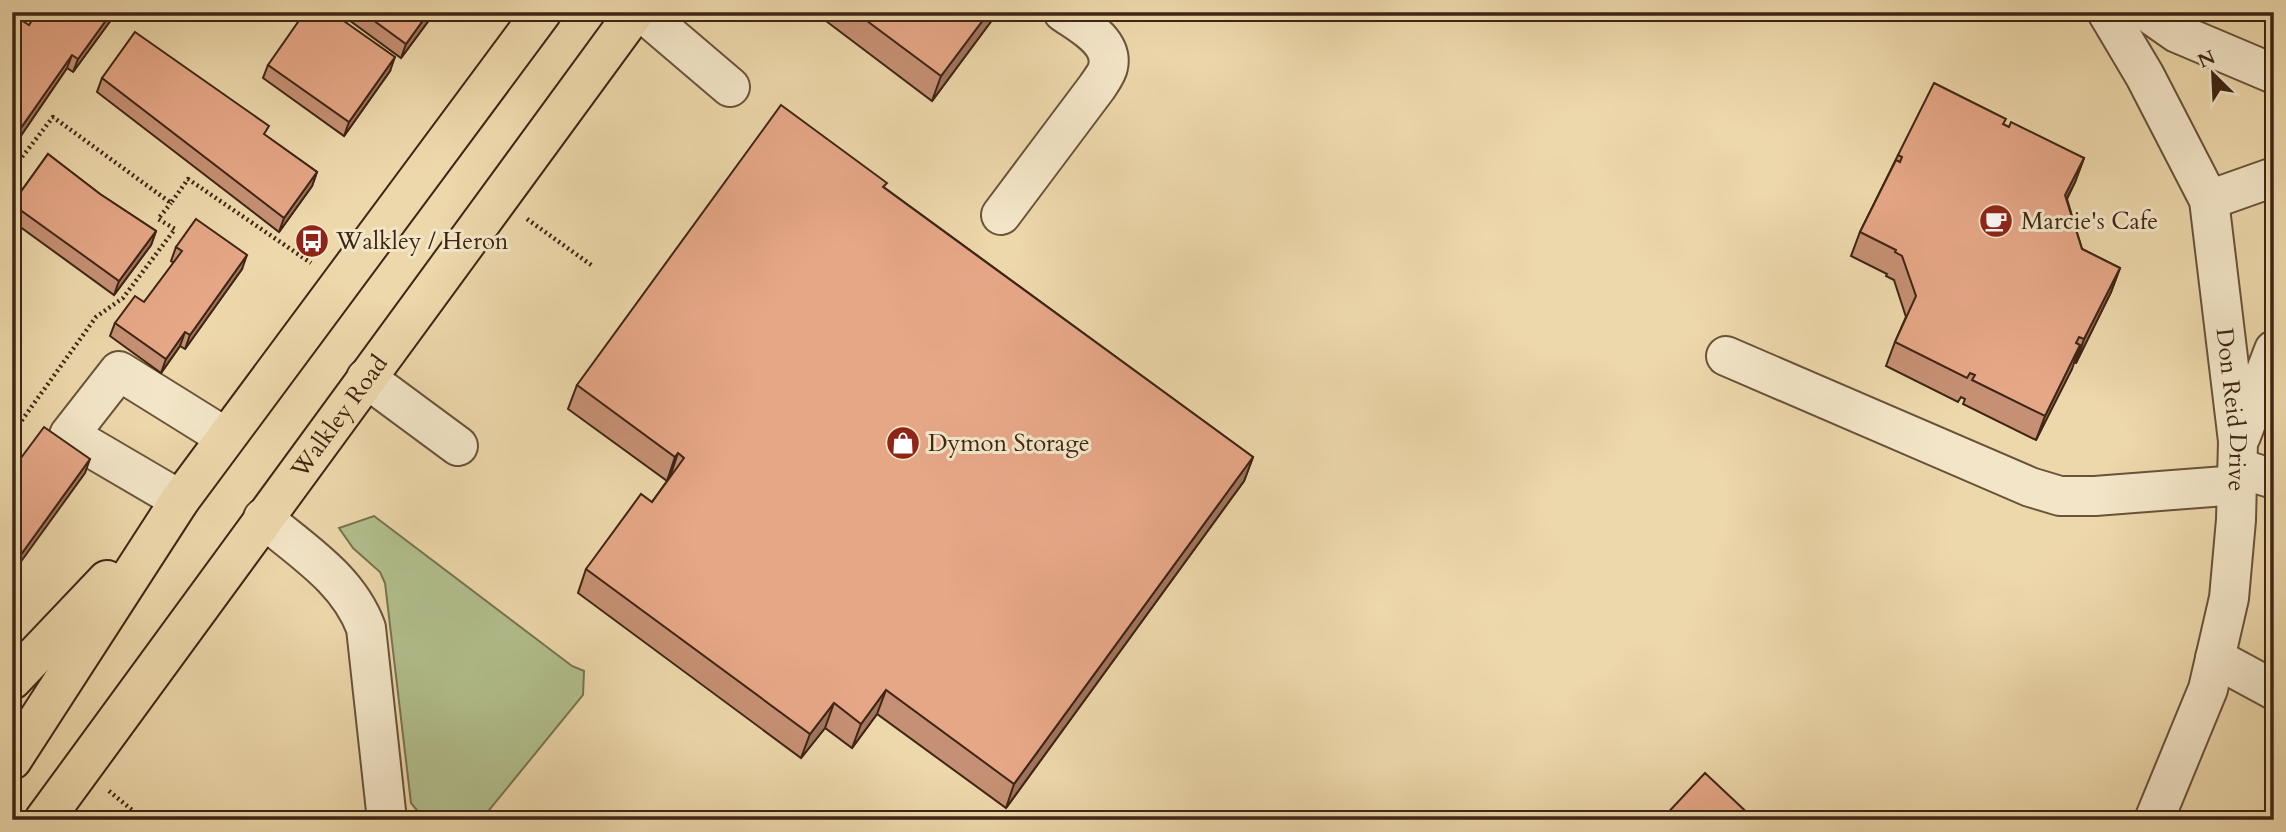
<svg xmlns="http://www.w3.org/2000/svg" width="2286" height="832" font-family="Cardo,serif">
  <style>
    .green { fill: #b2c08e; stroke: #787251; stroke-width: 2 }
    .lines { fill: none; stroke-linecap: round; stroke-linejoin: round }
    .minor-casing { stroke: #6a523a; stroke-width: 42 }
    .major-casing { stroke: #3e2514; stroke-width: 42 }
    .path { stroke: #3e2514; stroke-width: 4.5; stroke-dasharray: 2 3.5; stroke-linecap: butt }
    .minor { stroke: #f3e6c8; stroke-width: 38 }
    .major { stroke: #edd8ab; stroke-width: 38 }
    .wall { fill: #c69074; stroke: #3e2514; stroke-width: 2 }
    .shaded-wall { fill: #a1755e; stroke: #3e2514; stroke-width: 2 }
    .building { fill: #e6a787; stroke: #3e2514; stroke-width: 2 }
    .labels { text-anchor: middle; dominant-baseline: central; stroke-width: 6; stroke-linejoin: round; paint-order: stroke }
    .poi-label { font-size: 24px; fill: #3e2514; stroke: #f3e6c8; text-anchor: start }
    .street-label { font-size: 24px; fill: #3e2514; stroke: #f3e6c8 }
  </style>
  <rect width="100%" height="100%" fill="#edd8ab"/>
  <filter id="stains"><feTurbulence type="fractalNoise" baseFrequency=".00286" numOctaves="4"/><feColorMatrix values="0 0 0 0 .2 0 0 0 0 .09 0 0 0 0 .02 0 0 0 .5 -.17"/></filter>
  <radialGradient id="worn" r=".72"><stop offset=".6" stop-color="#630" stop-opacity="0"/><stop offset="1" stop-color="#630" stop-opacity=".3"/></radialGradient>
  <path class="green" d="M374,516L572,666L584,671L583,695L481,820H425L411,803L385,583L380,572L353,548L339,528Z"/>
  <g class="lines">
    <g class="minor-casing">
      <g id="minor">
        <path d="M642,12L730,87"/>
        <path id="s1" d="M2107,12L2145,76L2209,200L2238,441L2236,520L2229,598L2208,689L2154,820"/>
        <path d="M2147,12L2177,33L2274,74"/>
        <path d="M2209,200L2274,177"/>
        <path d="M1001,215L1097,87C1101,81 1107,73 1108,67C1114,41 1080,24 1063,12"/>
        <path d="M1726,356L2030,487L2060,496H2095L2238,485"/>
        <path d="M366,378L458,446"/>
        <path d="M2241,436L2274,350"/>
        <path d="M2238,468L2274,479"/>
        <path d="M180,500L69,435L119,371L225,437"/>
        <path d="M263,518C302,551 348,579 366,628L387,820"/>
        <path d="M2215,658L2274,690"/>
      </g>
    </g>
    <g class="major-casing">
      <g id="major">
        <path d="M12,680L107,580"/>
        <path d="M12,760L180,500L542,12"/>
        <path id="s2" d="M44,820L635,12"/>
      </g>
    </g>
    <path class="path" d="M12,170L53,117L171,203L188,179L311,263
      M527,219L594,267
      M12,434L96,317L123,298L175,229L158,219L171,203
      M109,791L144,820"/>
    <use href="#minor" class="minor"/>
    <use href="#major" class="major"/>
  </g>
  <path class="wall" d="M180,12H191L187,18Z
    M338,12H435L401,58Z
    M819,12H998L932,101L818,15Z
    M1528,12H1541L1536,18Z
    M111,20L73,72L67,68L18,140L14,151L29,25Z
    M268,65L390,71L344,136L263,78Z
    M102,78L266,136L317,172L312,186L279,232L97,92Z
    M2004,125L2084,158L2075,182L2067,199L2082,249L2120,268L2111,292L2076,363L2074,362L2036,440L1963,404L1965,399L1961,397L1958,402L1886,366L1895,342L1906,317L1894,280L1886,276L1887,274L1851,256L1860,232L1898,155Z
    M48,154L100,194L156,231L151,245L114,295L12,221V204Z
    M885,188L1253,457L1244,481L1006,808L877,714L852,748L825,728L801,758L578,593L586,569L652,502L667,481L568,409L577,385Z
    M176,247L242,269L185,349L180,346L161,373L110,336L115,323L144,302L174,263L171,261Z"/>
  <path class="shaded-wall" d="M112,12H114L111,20L73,72L78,59Z
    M429,12H435L401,58L406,44Z
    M989,12H998L932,101L941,76Z
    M72,55L67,68L18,140L12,153V146L16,135Z
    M395,57L390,71L344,136L349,122Z
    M2084,158L2075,182L2056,219L2065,195Z
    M317,172L312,186L279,232L284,218Z
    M156,231L151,245L114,295L119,281Z
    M247,255L242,269L185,349L190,335Z
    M2120,268L2111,292L2076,363L2084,339Z
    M185,332L180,346L161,373L166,359Z
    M2080,345L2072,369L2036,440L2045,416Z
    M678,453L670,477L667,481L675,457Z
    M1253,457L1244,481L1006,808L1014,784Z
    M90,459L85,473L12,574V567Z
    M886,690L877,714L852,748L861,724Z
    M834,703L825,728L801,758L810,734Z"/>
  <path class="building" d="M37,12H112L78,59L72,55L16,135L19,137L12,146V33L21,20L29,25Z
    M305,12H331L395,57L349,122L268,65Z
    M362,12H429L406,44Z
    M855,12H989L941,76Z
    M135,32L269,126L264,134L317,172L284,218L102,78Z
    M1934,83L2006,119L2003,124L2009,127L2011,122L2084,158L2065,195L2082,249L2120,268L2084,339L2079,337L2076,343L2080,345L2045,416L1972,380L1975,375L1970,373L1967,378L1895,342L1916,296L1902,256L1895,252L1896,250L1860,232L1896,160L1900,162L1902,157L1898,155Z
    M781,105L887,183L883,187L1253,457L1014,784L886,690L861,724L834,703L810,734L586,569L641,494L652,502L684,458L678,453L675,457L577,385Z
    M48,154L100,194L156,231L119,281L12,204Z
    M196,219L247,255L190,335L185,332L166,359L115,323L135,296L144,302L182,251L176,247Z
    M44,427L90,459L12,567V470Z
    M1705,773L1754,819L1759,814L1766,820H1661Z"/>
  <defs>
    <g id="cafe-disc" transform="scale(1.75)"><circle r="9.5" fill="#8f2418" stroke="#f3e6c8"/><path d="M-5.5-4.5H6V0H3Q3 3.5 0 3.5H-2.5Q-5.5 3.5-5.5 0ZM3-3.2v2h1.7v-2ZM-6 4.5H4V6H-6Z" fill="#fff"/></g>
    <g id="bus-disc" transform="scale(1.75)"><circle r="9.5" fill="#8f2418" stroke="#f3e6c8"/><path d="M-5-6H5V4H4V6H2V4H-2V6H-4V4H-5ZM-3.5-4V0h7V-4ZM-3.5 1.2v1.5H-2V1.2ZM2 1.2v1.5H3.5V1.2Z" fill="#fff"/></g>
    <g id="shop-disc" transform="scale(1.75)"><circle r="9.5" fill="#8f2418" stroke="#f3e6c8"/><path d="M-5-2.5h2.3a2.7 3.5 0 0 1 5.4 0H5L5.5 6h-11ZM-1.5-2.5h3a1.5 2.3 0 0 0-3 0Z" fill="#fff"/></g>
  </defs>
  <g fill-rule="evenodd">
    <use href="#cafe-disc" x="1996" y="221"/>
    <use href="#bus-disc" x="312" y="241"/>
    <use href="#shop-disc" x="903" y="443"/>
  </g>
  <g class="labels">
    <g class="poi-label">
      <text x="2021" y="221">Marcie's Cafe</text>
      <text x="336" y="241">Walkley / Heron</text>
      <text x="928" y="443">Dymon Storage</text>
    </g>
    <g class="street-label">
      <text stroke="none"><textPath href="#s1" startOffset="425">Don Reid Drive</textPath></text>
      <text stroke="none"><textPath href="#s2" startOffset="500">Walkley Road</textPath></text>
    </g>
  </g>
  <rect width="2286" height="832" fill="none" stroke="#edd8ab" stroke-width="42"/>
  <rect x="14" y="14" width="2258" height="804" fill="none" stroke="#3e2514" stroke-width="3.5"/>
  <rect x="21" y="21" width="2244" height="790" fill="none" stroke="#3e2514" stroke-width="2"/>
  <g transform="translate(2213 74) rotate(336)" stroke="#f3e6c8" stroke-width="5" paint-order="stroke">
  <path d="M0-5L12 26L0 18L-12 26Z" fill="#3e2514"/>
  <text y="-10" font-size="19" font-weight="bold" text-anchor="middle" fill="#3e2514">N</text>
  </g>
  <rect width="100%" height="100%" filter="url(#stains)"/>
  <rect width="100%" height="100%" fill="url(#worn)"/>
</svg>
